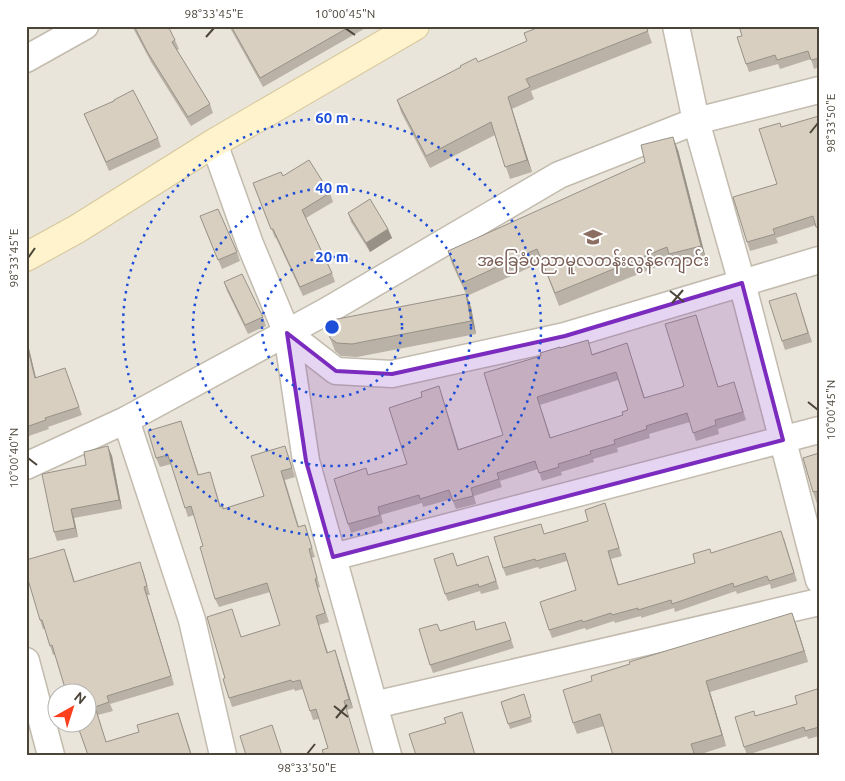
<svg xmlns="http://www.w3.org/2000/svg" width="845" height="781" font-family="Ubuntu,'Noto Sans Myanmar',sans-serif">
  <style>
    .residential { fill: #eae5da; fill-rule: evenodd }
    .lines { fill: none; stroke-linecap: round; stroke-linejoin: round }
    .street-casing { stroke: #c2bbae; stroke-width: 29 }
    .secondary-casing { stroke: #d6c79b; stroke-width: 30 }
    .street { stroke: #fff; stroke-width: 26 }
    .secondary { stroke: #fff3cd; stroke-width: 28 }
    .wall { fill: #bab2a6; fill-rule: evenodd }
    .shaded-wall { fill: #979187 }
    .building { fill: #d8cfc1; stroke: #979187; fill-rule: evenodd }
    .marked { fill: #7b2cbf; fill-opacity: 0.2; stroke: #7b2cbf; stroke-width: 4; stroke-linejoin: round }
    .ticks { fill: none; stroke: #4b4439; stroke-width: 2 }
    .ring { fill: none; stroke: #1d4ed8; stroke-width: 2.5; stroke-dasharray: 2.5 5 }
    .labels { text-anchor: middle; dominant-baseline: central; stroke-width: 4; stroke-linejoin: round; paint-order: stroke }
    .education-label { font-size: 16px; fill: #785e54; stroke: #fff }
    .centre { fill: #1d4ed8; stroke: #fff; stroke-width: 2.5 }
    .ring-label { font-size: 15px; text-anchor: middle; font-weight: bold; fill: #1d4ed8; stroke: #fff; stroke-width: 4; stroke-linejoin: round; paint-order: stroke }
    .neatline { fill: none; stroke: #4b4439; stroke-width: 2 }
    .ticks-label { font-size: 12px; text-anchor: middle; fill: #4b4439 }
  </style>
  <rect width="100%" height="100%" fill="#f6f3ec"/>
  <path class="residential" d="M26,26H819V755H26ZM58,694H88V724H58Z"/>
  <g class="lines">
    <g class="street-casing">
      <path id="street" d="M676,26L696,121L742,283L819,580
        M26,59L85,26
        M214,143L250,244L287,333L336,371L392,374L565,336L819,260
        M287,333L306,461L388,755
        M126,420L192,620L223,755
        M26,466L126,420L325,312L559,175L696,121L819,90
        M333,557L819,430
        M26,661L51,755
        M374,705L819,602"/>
    </g>
    <g class="secondary-casing">
      <path id="secondary" d="M26,257L77,229L214,143L415,26"/>
    </g>
    <use href="#street" class="street"/>
    <use href="#secondary" class="secondary"/>
  </g>
  <path class="wall" d="M132,26H168L175,40L179,49L177,50L210,104L213,113L191,126L151,62Z
    M229,26H369L263,87Z
    M646,26L652,43L531,91L534,99L512,109L532,172L510,179L495,135L430,168L401,112L397,100L478,62Z
    M819,26V67L814,69L811,59L780,69L778,64L749,72L746,64L742,36Z
    M114,101L158,138L161,147L109,171L84,114Z
    M819,116V234L816,225L776,238L778,243L750,251L747,242L777,184L781,127Z
    M678,150L706,259L674,267L671,261L559,306L542,262L467,296L452,264L448,251Z
    M253,183L330,193L333,202L306,218L332,273L335,282L303,296L276,238H275Z
    M348,213L388,229L392,238L370,252L351,222Z
    M200,216L237,252L240,261L222,269Z
    M224,282L263,317L266,326L248,334L227,291Z
    M796,293L812,342L785,350L782,341Z
    M466,294L471,307L476,334L357,357L341,356L335,351L330,338Z
    M696,315L718,387L737,391L746,420L718,429L719,434L696,441L690,422L649,434L650,438L617,448L618,452L593,459L594,462L561,472L562,475L542,481L538,469L500,481L502,487L474,496L476,504L456,509L452,499L423,507L422,503L381,515L383,523L351,533L348,524L369,475L407,464L442,395L459,449L503,435L541,356L560,348L592,354L627,343L645,398L679,388L684,386ZM618,380L628,410L623,415L551,438L540,405Z
    M26,336L36,378L65,368L82,415L48,427L49,429L26,437Z
    M181,421L199,475L210,472L221,507L223,509L264,496L288,454L295,477L285,480L299,527L305,525L315,557L312,558L320,587L318,588L329,622L319,625L328,652L338,659L353,708L347,710L328,748L319,719L313,720L303,689L295,691L294,689L232,707L229,698L225,678L241,637L280,625L270,592L219,607L215,599L203,546L194,515L188,517L171,464L160,467L156,458Z
    M819,453V504H817L813,492Z
    M112,456L122,509L74,518L78,537L57,541L54,532L86,465Z
    M605,503L622,556L611,559L619,585L695,563L711,553L784,538L797,581L771,589L770,584L737,594L736,591L675,612L674,608L641,618V616L615,623L614,621L586,630L585,628L552,638L549,630L576,590L567,561L539,569L538,567L506,576L503,568L544,534L588,521Z
    M67,557L75,582L143,570L150,595H147L174,685L110,704L113,711L98,715L106,742L139,732L178,713L192,755H88L55,654L53,655L45,629H43L40,620Z
    M491,563L499,589L481,594L480,591L448,601L445,594L457,565Z
    M505,622L514,648L433,673L430,665L440,631L477,630Z
    M796,624L808,662L710,692L726,746L698,755H613L604,726L577,734L573,723Z
    M819,693V736L808,739L807,736L747,755L744,747L756,716L797,704Z
    M524,694L532,722L510,729L501,702Z"/>
  <path class="shaded-wall" d="M508,97L512,109L532,172L527,160Z
    M673,137L678,150L706,259L701,246Z
    M388,229L392,238L370,252L366,243Z
    M466,294L471,307L476,334L471,321Z
    M26,336L38,387L35,378L26,341Z
    M108,446L112,456L122,509L119,500Z
    M71,509L74,518L78,537L75,528Z
    M144,587L147,595L174,685L171,676Z
    M792,613L796,624L808,662L804,651Z
    M335,650L338,659L353,708L349,699Z
    M706,681L710,692L726,746L722,735Z"/>
  <path class="building" d="M134,26H168L175,40L172,42L210,104L188,117L148,53Z
    M231,26H351L260,78Z
    M542,26H646L648,31L526,79L530,87L508,97L527,160L505,167L491,122L426,156L397,100L461,67L460,66L476,58L478,62L527,41L524,33Z
    M739,26H819V58L811,60L808,51L777,60L775,55L746,64L737,37L742,36Z
    M133,90L158,138L106,162L84,114L114,101V100Z
    M819,116V227H816L813,216L773,229L775,234L747,242L733,197L777,184L759,129L780,123L781,127Z
    M673,137L701,246L669,254L667,247L555,293L537,249L462,283L448,251L645,162L641,145Z
    M309,160L330,193L302,210L332,273L300,287L273,229H271L253,183L281,172L283,176Z
    M370,199L388,229L366,243L348,213Z
    M218,209L237,252L218,260L200,216Z
    M242,274L263,317L245,325L224,282Z
    M796,293L808,333L782,341L769,301Z
    M466,294L471,321L352,344L337,343L330,338L327,321Z
    M696,315L718,387L734,382L743,412L715,420L716,425L693,433L687,413L646,426L647,429L614,440L615,444L590,451L591,454L558,464L559,467L539,473L535,461L497,473L499,479L471,488L473,496L453,501L449,490L420,499L419,495L378,507L380,515L348,524L334,479L366,468L368,475L407,464L389,408L422,397L421,392L439,386L458,450L503,435L484,373L541,356L540,353L560,347V348L588,340L592,355L627,343L644,398L679,388L684,386L665,324ZM616,372L628,410L622,412L623,415L550,438L537,397Z
    M26,341L35,378L65,368L79,407L45,418L46,420L26,427Z
    M181,421L198,475L210,472L220,507L223,506V509L264,496L251,456L285,446L292,468L281,471L298,527L305,525L312,548L309,549L317,578L315,579L325,613L316,616L327,653L335,650L349,699L344,701L360,755H324L322,750L328,748L316,709L310,711L300,680L292,682L291,680L229,698L223,679L225,678L207,617L232,609L241,637L280,625L267,583L215,599L200,547L203,546L191,506L185,508L168,455L156,458L148,431Z
    M108,446L119,500L71,509L75,528L54,532L42,474L86,465L84,452Z
    M819,453V491L813,492L803,458Z
    M605,503L619,548L608,551L618,585L695,563L693,554L710,549L711,553L781,531L794,573L769,581L767,576L734,587L733,583L672,604L671,600L638,610V608L612,615L611,613L583,622L582,620L549,630L540,602L576,590L565,553L536,561L535,559L503,568L494,537L541,524L544,534L588,521L585,510Z
    M64,549L74,582L140,562L147,586L144,587L171,676L107,696L109,702L95,707L106,742L139,732L137,725L178,713L191,755H88L77,724H88V694H65L63,688H65L52,645L50,646L42,620H40L26,573V560Z
    M453,553L457,566L488,556L496,581L479,587L478,584L445,594L434,559Z
    M792,613L804,651L706,681L722,735L691,744L694,753L686,755H613L600,714L573,723L563,690L592,681L591,676L630,664L629,662Z
    M474,621L476,630L505,622L511,640L430,665L419,629L437,624L440,631Z
    M817,689L819,694V727L805,731L804,727L744,747L735,717L754,711L755,716L797,704L795,696Z
    M524,694L531,717L508,724L501,702Z
    M462,712L475,755H416L409,734L446,723L444,718Z
    M272,725L282,755H246L240,736Z"/>
  <path class="marked" d="M742,283L783,440L333,557L306,461L287,333L336,371L392,374L565,336Z"/>
  <path class="ticks" d="M345,28L355,35M206,37L214,28M810,133L818,123M28,258L35,248M670,291L684,302M672,303L683,290M808,402L818,410M28,458L37,465M334,706L348,717M336,718L347,705M307,754L315,744"/>
  <g class="ring">
    <circle cx="332" cy="327" r="70"/>
    <circle cx="332" cy="327" r="139"/>
    <circle cx="332" cy="327" r="209"/>
  </g>
  <defs>
    <g id="school-bare" transform="scale(1.5)"><path d="M0-5L7-2L0 1L-7-2ZM-4 1L0 2.5L4 1V4Q0 6-4 4Z" fill="#8d6e63" stroke="#fff" stroke-width="2.5" paint-order="stroke"/></g>
  </defs>
  <g fill-rule="evenodd">
    <use href="#school-bare" x="593" y="237"/>
  </g>
  <g class="labels">
    <g class="education-label">
      <text x="593" y="260">အခြေခံပညာမူလတန်းလွန်ကျောင်း</text>
    </g>
  </g>
  <circle cx="332" cy="327" r="8" class="centre"/>
  <g class="ring-label">
    <text x="332" y="123">60 m</text>
    <text x="332" y="193">40 m</text>
    <text x="332" y="262">20 m</text>
  </g>
  <rect width="845" height="781" fill="none" stroke="#ffffff" stroke-width="55"/>
  <g transform="translate(72 708) rotate(39)"><circle r="24" fill="#ffffff" stroke="#b7b4b0"/>
  <path d="M0-4L9 19L0 12L-9 19Z" fill="#fc3f1d"/>
  <text y="-8" font-size="14" font-weight="bold" text-anchor="middle" fill="#4b4439">N</text>
  </g>
  <rect x="28" y="28" width="790" height="726" class="neatline"/>
  <g class="ticks-label">
    <text x="214" y="18">98°33'45"E</text>
    <text x="345" y="18">10°00'45"N</text>
    <text transform="translate(831 123) rotate(-90)" y="4">98°33'50"E</text>
    <text transform="translate(14 258) rotate(-90)" y="4">98°33'45"E</text>
    <text transform="translate(831 410) rotate(-90)" y="4">10°00'45"N</text>
    <text transform="translate(14 458) rotate(-90)" y="4">10°00'40"N</text>
    <text x="307" y="772">98°33'50"E</text>
  </g>
</svg>
